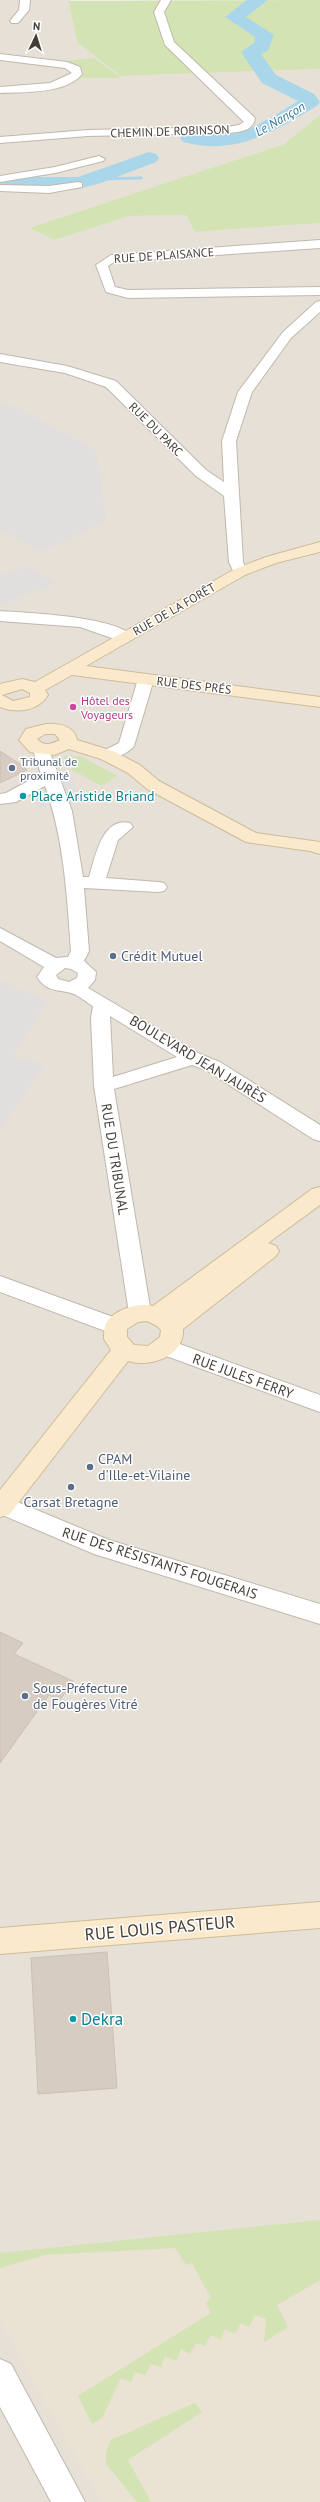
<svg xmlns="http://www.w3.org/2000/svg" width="320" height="2502" font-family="'PT Sans',sans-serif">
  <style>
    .residential { fill: #e6e0d7 }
    .education { fill: #eae2d3 }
    .green { fill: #d3e3b4 }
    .parking { fill: #e1dfdd }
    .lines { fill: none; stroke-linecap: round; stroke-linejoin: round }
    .stream { stroke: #aad6ea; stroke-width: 3 }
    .river { fill: #aad6ea; fill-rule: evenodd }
    .building { fill: #d6ccc2; stroke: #cdc0b2 }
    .street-casing { stroke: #c0b8ae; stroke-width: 2 }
    .secondary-casing { stroke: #cebc9b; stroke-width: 2 }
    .street { fill: #fff; fill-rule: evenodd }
    .secondary { fill: #faeacb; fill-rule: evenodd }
    .hotel-dot { fill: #d1479c; stroke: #fff; stroke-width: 1.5 }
    .service-dot { fill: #5c6f8a; stroke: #fff; stroke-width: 1.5 }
    .culture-dot { fill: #0f9aa8; stroke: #fff; stroke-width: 1.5 }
    .labels { text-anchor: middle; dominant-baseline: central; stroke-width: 3; stroke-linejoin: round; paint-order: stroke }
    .far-street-label { font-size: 12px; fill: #453e37; stroke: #fff }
    .far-hotel-label { font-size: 12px; fill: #b23c85; stroke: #fff; text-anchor: start }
    .far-service-label { font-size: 12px; fill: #4e5e75; stroke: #fff; text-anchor: start }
    .far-water-label { font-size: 13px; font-style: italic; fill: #367999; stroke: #fff }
    .culture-label { font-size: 14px; fill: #0d838f; stroke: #fff; text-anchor: start }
    .service-label { font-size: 14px; fill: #4e5e75; stroke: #fff; text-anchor: start }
    .street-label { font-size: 14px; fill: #453e37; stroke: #fff }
    .near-street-label { font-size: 17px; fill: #453e37; stroke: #fff }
    .near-culture-label { font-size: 17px; fill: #0d838f; stroke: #fff; text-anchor: start }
  </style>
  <rect width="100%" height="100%" fill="#f3eee8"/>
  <path class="residential" d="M0,0H70L77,42L120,76L320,69V115L284,144L29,228L55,240L129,216L186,215L195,232L320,223V2502H0Z"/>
  <path class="education" d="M320,2220V2502H101L0,2321V2253Z"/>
  <path class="green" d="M320,0V69L120,76L77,42L69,1Z
    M94,58L121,78H80L84,73L82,69L64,61Z
    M320,115V223L195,232L186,215L129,216L55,240L29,228L284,144Z
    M72,756L82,757L117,776L102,786L72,770L64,757Z
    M320,2220V2280L277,2305L288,2327L264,2342L266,2319L255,2315L249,2327L241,2323L235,2334L225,2329L221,2340L211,2335L205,2346L196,2343L190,2354L181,2349L176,2361L165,2356L161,2367L151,2364L145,2375L135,2372L131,2382L121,2378L102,2418L92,2424L78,2396L211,2313L206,2303L211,2298L192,2263L186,2265L175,2248L44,2255L0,2268V2253Z
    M195,2403L202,2412L128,2460L151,2502H137L106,2464V2452L111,2440Z"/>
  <path class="parking" d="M0,403L14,406L96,450L107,521L41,552L0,529Z
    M26,566L56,583L0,606V576Z
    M54,769L73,779L82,805L65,801Z
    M49,788L53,802L38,809L35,794Z
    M0,980L47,1001L14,1056L45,1065L0,1131Z"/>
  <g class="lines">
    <path class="stream" d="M94,179L141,178"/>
    <path class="river" d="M247,0H268L246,17L274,35L268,50L261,54L276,75L314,94L320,102L317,106C272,132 237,156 183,142L180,138L183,134C197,130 212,136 226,134C252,132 276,114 298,101L262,83L241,52L254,43L255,37L225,17Z
      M149,152L156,154L159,158L156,162L101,183L78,189H0V177H78Z"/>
  </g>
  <path class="building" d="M0,751L23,766L27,770L0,783Z
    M0,1632L23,1643L14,1654L73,1681L60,1700L49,1695L0,1763Z
    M107,1952L117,2088L38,2094L31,1958Z"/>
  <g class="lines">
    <g class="street-casing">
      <path id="street" d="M20,0H30L29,10L18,23H12L10,21L19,10Z
        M161,0H171L164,12L174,42L254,117L255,119C252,132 238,132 227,133L88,136L0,143V137L88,130L227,127L239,125L244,122L165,45L154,12Z
        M0,54L67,62L80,67L82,74C67,94 23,92 0,93V87L50,83L72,73L65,68L0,60Z
        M99,156L105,159L103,161L55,173L0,182V176L55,167Z
        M78,182L82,183V187L49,193L0,191V185L49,186Z
        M320,240V248L114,262L108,266L115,287L128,290L320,287V295L128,298L106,292L96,265L111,255Z
        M320,301V312L291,338L252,392L236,441L243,562L247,572L240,576L235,575L229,562L224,496L196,476L106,387L65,373L0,362V354L67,366L116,381L206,470L224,482L222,441L238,392L283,332L316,302Z
        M0,611C26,613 119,616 134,638L126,643L80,627L0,621Z
        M146,674L154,679L134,746C128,754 111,761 101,758L99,755L101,752L119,743L138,679Z
        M41,745L47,747L49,750L72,811L83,877H89C95,858 102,816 130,823L133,827L118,840L106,878L158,882L164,883L167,887L164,891L158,892L84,888L89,951L84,961L96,972L95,980L88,988L200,1054L220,1062L320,1125V1141L313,1139L206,1070L192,1065L114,1089L151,1313L148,1318L140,1321L132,1318L129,1313L94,1086L91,1018L93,1006C87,1003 79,995 71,993C56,989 47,992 37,977L44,967L0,941V928L56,958L68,957L71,951C67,895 64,839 45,786L16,802L0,804V794L6,793L41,774L33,750L35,747ZM65,968L71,969L78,973L77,978L69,982L58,979L56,975ZM110,1016L177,1057L113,1077Z
        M0,1276L124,1321L127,1327L124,1333L116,1335L0,1292Z
        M166,1339L320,1395V1412L158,1353L155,1347L158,1341Z
        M3,1496L109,1540L320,1604V1624L94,1554L0,1514V1497Z
        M0,2359L11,2364L85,2502H51L0,2407Z"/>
    </g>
    <g class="secondary-casing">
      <path id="secondary" d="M320,542V552L276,563L245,575L86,666L320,697V707L72,675L45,690L48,695C38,711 18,714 0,707V684L22,679L35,682L235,569L266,557ZM22,689L30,693V697L13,701L2,695Z
        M46,724C58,723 75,726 77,740L113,751L140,765L159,781L256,833L320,842V854L310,851L246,842L147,789L128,773L101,759L69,749L54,755L36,753L30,752L19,740L26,729ZM45,734H55L60,740C52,744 44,747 37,739Z
        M320,1187V1205L268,1243L276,1246L279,1251L276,1256L183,1329C185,1356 150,1368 128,1361L9,1515L0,1517V1490L111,1350L104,1339C104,1335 104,1330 105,1326C111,1310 138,1302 153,1306L312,1189ZM147,1321L157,1326L161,1330L160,1337L148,1346L134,1345L127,1337V1329L138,1322Z
        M320,1902V1928L0,1954V1928Z"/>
    </g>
    <use href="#street" class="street"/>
    <use href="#secondary" class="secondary"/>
  </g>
  <circle class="hotel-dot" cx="73" cy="707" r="4"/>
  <g class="service-dot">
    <circle cx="12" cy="768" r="4"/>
    <circle cx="113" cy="956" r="4"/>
    <circle cx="90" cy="1467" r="4"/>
    <circle cx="71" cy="1487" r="4"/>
    <circle cx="25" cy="1696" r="4"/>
  </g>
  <g class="culture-dot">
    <circle cx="23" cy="796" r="4"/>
    <circle cx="73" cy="2019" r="4"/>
  </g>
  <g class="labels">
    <g class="far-street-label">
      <text transform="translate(170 131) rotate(-2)">CHEMIN DE ROBINSON</text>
      <text transform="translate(164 255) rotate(-4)">RUE DE PLAISANCE</text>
      <text transform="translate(156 429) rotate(45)">RUE DU PARC</text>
      <text transform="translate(174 609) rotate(-30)">RUE DE LA FORÊT</text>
      <text transform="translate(194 685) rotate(7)">RUE DES PRÉS</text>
    </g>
    <g class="far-hotel-label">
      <text x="81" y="700">Hôtel des<tspan x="81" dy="14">Voyageurs</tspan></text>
    </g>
    <g class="far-service-label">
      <text x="20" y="761">Tribunal de<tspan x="20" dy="14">proximité</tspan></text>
    </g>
    <g class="far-water-label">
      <text transform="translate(280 119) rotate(-30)">Le Nançon</text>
    </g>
    <g class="culture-label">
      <text x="31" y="796">Place Aristide Briand</text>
    </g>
    <g class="service-label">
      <text x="121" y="956">Crédit Mutuel</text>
      <text x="98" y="1459">CPAM<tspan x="98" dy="16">d'Ille-et-Vilaine</tspan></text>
      <text x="71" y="1502" text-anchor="middle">Carsat Bretagne</text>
      <text x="33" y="1688">Sous-Préfecture<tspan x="33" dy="16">de Fougères Vitré</tspan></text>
    </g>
    <g class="street-label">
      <text transform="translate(198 1059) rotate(31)">BOULEVARD JEAN JAURÈS</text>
      <text transform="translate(115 1159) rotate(81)">RUE DU TRIBUNAL</text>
      <text transform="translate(243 1376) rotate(20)">RUE JULES FERRY</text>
      <text transform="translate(160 1563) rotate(18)">RUE DES RÉSISTANTS FOUGERAIS</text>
    </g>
    <g class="near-street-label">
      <text transform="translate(160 1928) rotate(-5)">RUE LOUIS PASTEUR</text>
    </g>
    <g class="near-culture-label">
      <text x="81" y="2019">Dekra</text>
    </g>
  </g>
  <g transform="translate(36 36) rotate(4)" stroke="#ffffff" stroke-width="3" paint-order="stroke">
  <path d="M0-3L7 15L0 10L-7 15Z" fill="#453e37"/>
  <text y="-6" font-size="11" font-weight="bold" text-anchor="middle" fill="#453e37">N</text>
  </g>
</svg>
